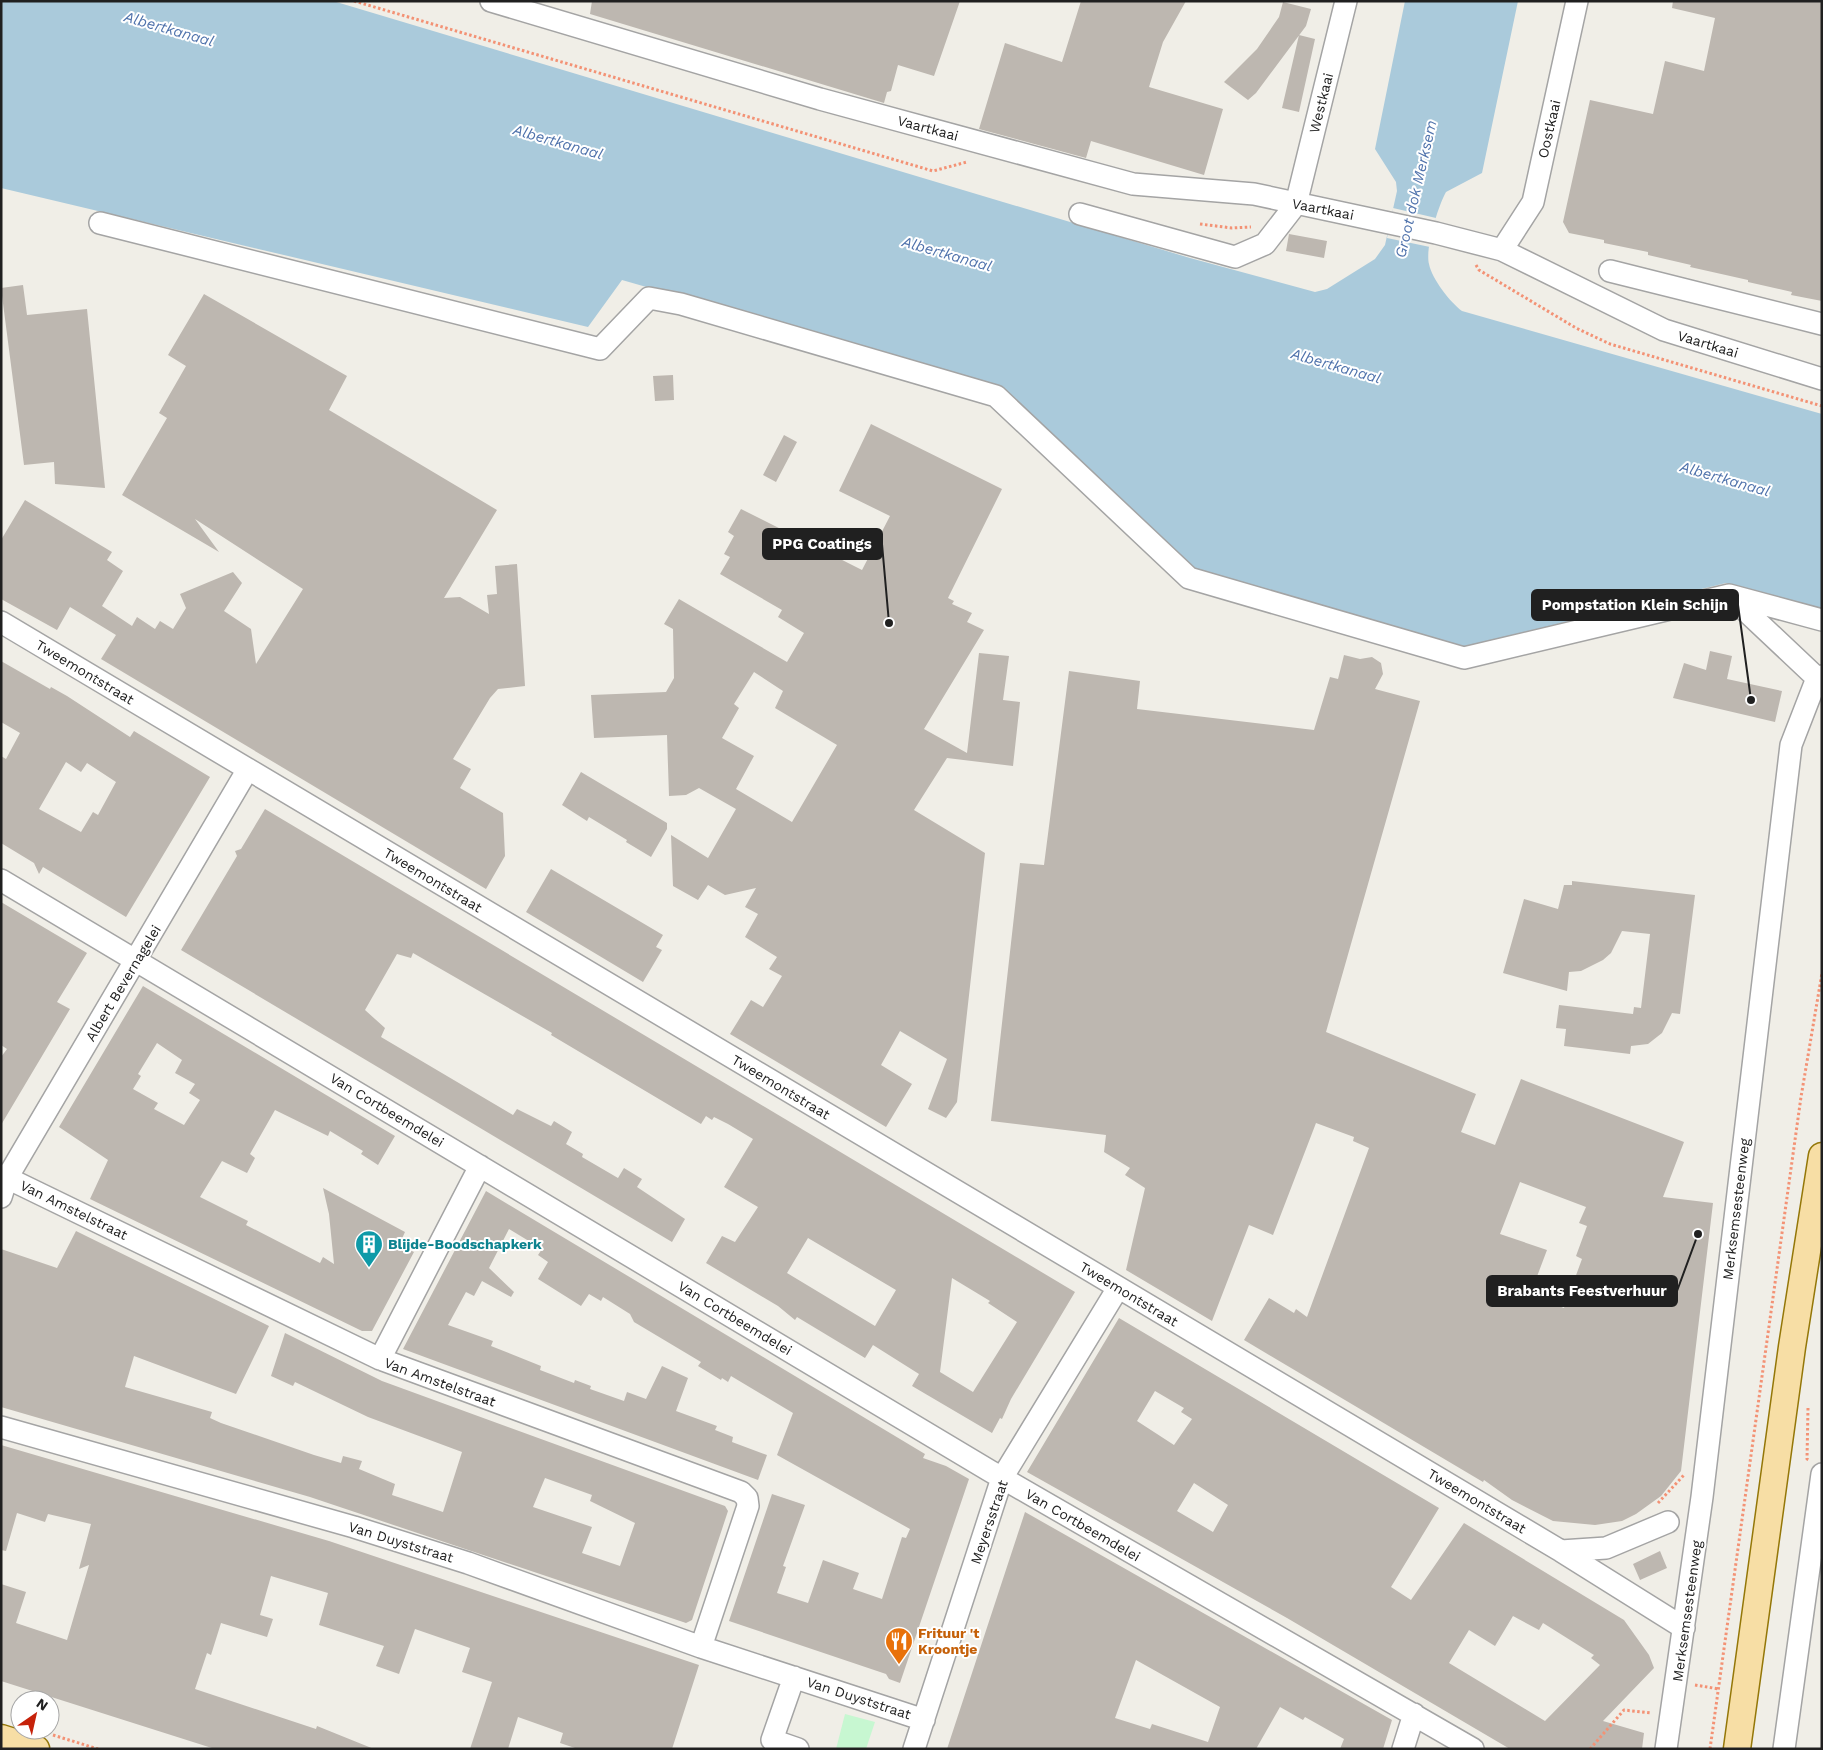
<svg xmlns="http://www.w3.org/2000/svg" width="1823" height="1750" font-family="'Work Sans',sans-serif">
  <style>
    .park { fill: #c7f7d1 }
    .water { fill: #aacadb }
    .pier { fill: #f0eee7 }
    .building { fill: #bdb7b0; fill-rule: evenodd }
    .lines { fill: none; stroke-linecap: round; stroke-linejoin: round }
    .minor-casing { stroke: #a4a4a4; stroke-width: 24 }
    .major-casing { stroke: #947708; stroke-width: 29 }
    .path { stroke: #f39275; stroke-width: 3; stroke-dasharray: 2.5 2.5; stroke-linecap: butt }
    .minor { stroke: #fff; stroke-width: 21 }
    .major { stroke: #f7dea5; stroke-width: 26 }
    .labels { text-anchor: middle; dominant-baseline: central; stroke-width: 4; stroke-linejoin: round; paint-order: stroke }
    .street-label { font-size: 14px; fill: #202020; stroke: #fff }
    .culture-label { font-size: 14px; font-weight: bold; fill: #0d838f; stroke: #fff; text-anchor: start }
    .food-label { font-size: 14px; font-weight: bold; fill: #c56008; stroke: #fff; text-anchor: start }
    .water-label { font-size: 15px; font-style: italic; fill: #5073ac; stroke: #fff }
    .leader { fill: none; stroke: #202020; stroke-width: 2 }
    .callout-dot { fill: #202020; stroke: #fff; stroke-width: 2 }
    .callout { fill: #202020; stroke: #202020; stroke-width: 2 }
    .callout-label { font-size: 15px; text-anchor: middle; font-weight: bold; fill: #fff }
  </style>
  <rect width="100%" height="100%" fill="#f0eee7"/>
  <path class="park" d="M845,1714L875,1722L866,1749H836Z"/>
  <path class="water" d="M1,1H333L1190,258L1315,292L1327,289L1375,259L1385,245L1397,191L1396,182L1375,149L1405,1H1518L1482,173L1446,192C1438,206 1425,249 1429,264C1432,279 1450,302 1462,311L1822,414V611L1726,583L1464,647L1191,571L998,388L622,280L588,327L1,188Z"/>
  <path class="pier" d="M1393,208L1436,218L1430,247L1387,238Z"/>
  <path class="building" d="M592,1H960L934,76L898,65L891,91L887,92L884,103L590,14Z
    M1081,1H1186L1163,42L1149,87L1223,109L1204,175L1091,141L1086,158L979,129L1005,43L1062,62Z
    M1673,1H1822V301L1791,295L1792,292L1748,282V280L1690,267L1691,265L1648,255V252L1604,243V240L1569,233L1563,222L1590,100L1653,114L1665,61L1704,71L1715,18L1672,8Z
    M1283,2L1311,9L1306,26L1256,93L1248,100L1224,82L1257,49L1279,17Z
    M1299,35L1315,39L1299,112L1282,108Z
    M1289,234L1327,241L1324,258L1286,251Z
    M23,285L27,315L87,309L105,488L55,484L54,462L24,465L1,288Z
    M204,294L347,376L329,410L497,510L444,598L460,597L489,614L487,595L497,594L495,566L517,564L525,686L498,689L490,698L453,759L471,769L460,788L503,813L505,856L486,889L101,659L116,635L70,607L57,630L1,599V540L25,500L112,552L107,560L123,571L102,606L132,626L137,617L155,629L160,621L173,629L186,608L180,594L233,572L242,583L224,611L251,629L256,664L303,589L195,519L219,552L122,495L167,418L159,413L186,366L168,355Z
    M673,375L674,400L655,401L653,376Z
    M871,424L1002,489L948,598L954,601L952,604L972,613L967,622L984,630L924,729L967,753L979,653L1009,656L1003,700L1020,702L1013,766L947,758L914,810L985,853L957,1102L946,1118L928,1109L947,1059L900,1031L881,1065L912,1084L886,1127L730,1034L751,1000L763,1007L782,976L769,969L777,957L745,937L758,914L745,907L756,888L725,895L708,885L698,900L673,886L671,835L708,858L736,809L699,788L686,795L669,796L667,735L594,738L591,695L666,692L674,678L673,629L664,624L679,599L787,662L804,633L778,617L782,610L720,574L730,557L724,554L734,536L728,532L741,509L862,570L890,516L839,491ZM754,672L783,691L775,708L837,745L792,822L736,789L754,756L722,738L739,708L734,704Z
    M784,435L797,442L776,482L763,475Z
    M1710,651L1732,656L1727,679L1782,691L1775,722L1673,698L1684,663L1706,670Z
    M1344,655L1360,659L1372,657L1381,663L1383,674L1375,689L1420,701L1326,1032L1476,1094L1461,1132L1495,1145L1521,1079L1684,1142L1663,1197L1713,1203L1681,1471L1661,1496L1636,1514L1622,1521L1595,1525L1553,1521L1512,1500L1484,1480L1483,1482L1244,1340L1269,1298L1294,1313L1296,1309L1307,1317L1369,1148L1353,1141L1354,1137L1316,1123L1273,1235L1249,1225L1212,1321L1126,1270L1145,1188L1125,1175L1130,1168L1104,1152L1106,1135L991,1121L1020,863L1044,865L1069,671L1140,681L1137,709L1314,730L1330,677L1338,679ZM1520,1182L1586,1207L1579,1223L1587,1226L1576,1256L1582,1259L1564,1308L1530,1295L1547,1250L1500,1234Z
    M1,661L50,689L51,687L67,696L130,737L134,731L210,777L126,917L43,867L39,874L34,863L1,843V756L6,759L20,733L1,722ZM66,762L81,772L87,763L116,782L98,815L93,812L81,832L39,809Z
    M581,772L667,823V829L651,857L626,842L627,840L589,817L587,821L562,805Z
    M265,809L1075,1292L1011,1399L1002,1419L1000,1418L992,1433L912,1386L919,1374L873,1345L865,1358L797,1317L795,1320L778,1306L706,1263L722,1236L735,1242L758,1207L724,1187L753,1139L728,1124L714,1117L712,1120L706,1116L701,1124L551,1035L552,1033L413,953L411,958L397,954L365,1010L385,1028L381,1037L513,1115L517,1109L551,1126L554,1121L572,1132L566,1144L583,1154L582,1157L618,1178L624,1168L642,1179L637,1187L685,1219L672,1242L181,950L237,856L235,851L241,849ZM808,1238L896,1290L875,1326L787,1273ZM952,1278L990,1301L988,1303L1017,1322L973,1392L940,1372Z
    M551,869L663,935L656,947L662,950L643,982L526,912Z
    M1572,881L1695,895L1680,1014L1672,1013L1662,1033L1648,1044L1631,1046L1630,1054L1564,1046L1566,1029L1556,1028L1559,1005L1633,1014L1634,1007L1641,1008L1650,934L1622,931L1611,953L1603,960L1581,971L1569,972L1567,991L1503,973L1524,899L1558,909L1564,885H1572Z
    M1,902L87,953L57,1002L70,1009L1,1125V1057L7,1049L1,1045Z
    M143,986L395,1136L378,1165L361,1154L363,1151L330,1131L328,1136L275,1110L250,1154L255,1158L247,1173L222,1161L200,1197L248,1221L246,1225L320,1263L323,1257L334,1264L329,1214L323,1188L405,1232L399,1245L414,1252L372,1331H362L90,1199L108,1160L59,1127ZM157,1043L182,1060L175,1073L195,1084L189,1093L200,1100L184,1125L154,1109L158,1103L133,1089L141,1076L138,1074Z
    M486,1191L925,1454L923,1458L946,1466L969,1479L900,1683L889,1679L886,1674L729,1621L772,1494L805,1505L783,1566L786,1567L777,1593L808,1603L823,1560L859,1573L853,1589L882,1599L902,1537L906,1538L910,1529L777,1455L793,1413L731,1376L728,1382L722,1378L721,1380L698,1366L701,1362L634,1322L630,1314L603,1297L601,1301L589,1294L581,1306L538,1279L548,1262L538,1255L542,1249L509,1229L489,1268L514,1292L511,1297L482,1281L474,1296L466,1292L448,1325L493,1341L491,1346L541,1366L540,1370L574,1383L575,1380L591,1386L590,1389L624,1401L627,1392L646,1399L662,1366L688,1378L676,1411L717,1426L715,1430L733,1437L732,1442L767,1455L758,1480L403,1349Z
    M76,1231L269,1326L236,1394L134,1356L125,1387L212,1412L210,1418L221,1423L314,1455L341,1463L343,1456L362,1461L359,1469L395,1484L392,1495L443,1512L462,1452L368,1417L295,1382L293,1386L271,1376L285,1333L382,1381L725,1506L728,1511L692,1620L686,1623L310,1497L1,1407V1249L57,1268ZM545,1478L592,1495L590,1501L635,1523L620,1566L582,1553L592,1527L533,1507Z
    M1119,1318L1439,1508L1391,1587L1411,1600L1464,1523L1624,1620L1649,1655L1654,1668L1603,1721L1644,1733L1642,1749H1510L1287,1618L1027,1472ZM1155,1391L1184,1408L1181,1412L1192,1419L1174,1445L1137,1421ZM1194,1483L1228,1505L1213,1532L1177,1511ZM1513,1616L1539,1630L1543,1623L1594,1655L1591,1658L1600,1665L1545,1721L1449,1663L1469,1630L1495,1646Z
    M1,1445L329,1541L699,1665L672,1749H578L560,1743L563,1733L518,1717L508,1749H470L492,1682L462,1672L470,1648L415,1629L399,1674L376,1666L384,1646L319,1625L328,1593L271,1576L260,1615L273,1619L267,1637L221,1623L211,1655L207,1653L195,1689L316,1729L317,1726L374,1749H215L1,1681V1584L26,1592L16,1623L67,1640L89,1565L79,1569L91,1524L48,1514L45,1522L17,1513L6,1551L1,1550Z
    M1025,1512L1392,1720L1383,1749H1340L1344,1739L1305,1717L1303,1720L1280,1707L1256,1749H947ZM1136,1660L1220,1707L1208,1742L1152,1724L1150,1729L1115,1718Z
    M1660,1551L1667,1568L1640,1580L1633,1564Z"/>
  <g class="lines">
    <g class="minor-casing">
      <path id="minor" d="M491,1L820,99L1133,184L1254,194L1436,233L1502,250L1664,330L1822,379
        M1080,214L1235,257L1265,244L1296,204L1346,1
        M100,223L600,349L649,298L681,304L996,396L1189,578L1464,658L1729,595L1822,620
        M1502,250L1533,202L1577,1
        M1610,271L1822,324
        M1731,597L1817,678
        M1,622L1561,1551L1684,1628
        M1,880L990,1471L1473,1749
        M1,1175L380,1359L741,1492L747,1498L748,1506L701,1647
        M1,1197L7,1178L248,769
        M380,1359L480,1166
        M1,1427L354,1527L468,1563L701,1647L924,1720
        M1561,1551L1606,1548L1668,1522
        M794,1677L772,1740L798,1749
        M914,1749L1002,1478L1118,1288
        M1403,1749L1414,1714
        M1666,1749L1702,1497L1791,745L1817,678L1822,676
        M1784,1749L1822,1474"/>
    </g>
    <g class="major-casing">
      <path id="major" d="M1,1738L36,1749
        M1737,1749L1792,1347L1822,1156"/>
    </g>
    <path class="path" d="M354,1L933,171L967,162
      M1200,224L1232,228L1251,227
      M1476,265L1479,270L1576,328L1610,344L1822,406
      M1808,1408L1807,1459L1809,1460
      M1658,1503L1684,1475
      M1695,1685L1719,1689
      M53,1735L98,1749
      M1590,1749L1624,1710L1651,1713
      M1710,1749L1801,1097L1822,973"/>
    <use href="#minor" class="minor"/>
    <use href="#major" class="major"/>
  </g>
  <defs>
    <g id="building-pin" transform="scale(1.4375)"><path d="M0 17L-7.5 6A9.5 9.5 0 1 1 7.5 6Z" fill="#0f9aa8" stroke="#fff"/><path d="M-4-6H4V6H1V3H-1V6H-4ZM-2.5-4.3h1.7v1.8h-1.7ZM.8-4.3h1.7v1.8H.8ZM-2.5-1h1.7V.8h-1.7ZM.8-1h1.7V.8H.8Z" fill="#fff"/></g>
    <g id="restaurant-pin" transform="scale(1.4375)"><path d="M0 17L-7.5 6A9.5 9.5 0 1 1 7.5 6Z" fill="#e8710a" stroke="#fff"/><path d="M-5-6h1v4h1v-4h1v4h1v-4h1v5L-1.5 .5V6h-2V.5L-5-1ZM5-6V6H3V1.5H1.5Q1.5-4 5-6Z" fill="#fff"/></g>
  </defs>
  <g fill-rule="evenodd">
    <use href="#building-pin" x="369" y="1244"/>
    <use href="#restaurant-pin" x="899" y="1641"/>
  </g>
  <g class="labels">
    <g class="street-label">
      <text transform="translate(1321 103) rotate(-76)">Westkaai</text>
      <text transform="translate(928 128) rotate(15)">Vaartkaai</text>
      <text transform="translate(1549 129) rotate(-77)">Oostkaai</text>
      <text transform="translate(1323 209) rotate(11)">Vaartkaai</text>
      <text transform="translate(1708 344) rotate(17)">Vaartkaai</text>
      <text transform="translate(85 672) rotate(31)">Tweemontstraat</text>
      <text transform="translate(433 880) rotate(31)">Tweemontstraat</text>
      <text transform="translate(123 983) rotate(-59)">Albert Bevernagelei</text>
      <text transform="translate(781 1087) rotate(31)">Tweemontstraat</text>
      <text transform="translate(387 1110) rotate(31)">Van Cortbeemdelei</text>
      <text transform="translate(1736 1209) rotate(-83)">Merksemsesteenweg</text>
      <text transform="translate(74 1210) rotate(26)">Van Amstelstraat</text>
      <text transform="translate(1129 1294) rotate(31)">Tweemontstraat</text>
      <text transform="translate(735 1318) rotate(31)">Van Cortbeemdelei</text>
      <text transform="translate(440 1382) rotate(20)">Van Amstelstraat</text>
      <text transform="translate(1477 1501) rotate(31)">Tweemontstraat</text>
      <text transform="translate(989 1522) rotate(-71)">Meyersstraat</text>
      <text transform="translate(1083 1525) rotate(30)">Van Cortbeemdelei</text>
      <text transform="translate(401 1542) rotate(17)">Van Duyststraat</text>
      <text transform="translate(1687 1611) rotate(-82)">Merksemsesteenweg</text>
      <text transform="translate(859 1698) rotate(18)">Van Duyststraat</text>
    </g>
    <g class="culture-label">
      <text x="388" y="1244">Blijde-Boodschapkerk</text>
    </g>
    <g class="food-label">
      <text x="918" y="1633">Frituur 't<tspan x="918" dy="16">Kroontje</tspan></text>
    </g>
    <g class="water-label">
      <text transform="translate(169 29) rotate(16)">Albertkanaal</text>
      <text transform="translate(558 142) rotate(16)">Albertkanaal</text>
      <text transform="translate(1416 189) rotate(-77)">Groot dok Merksem</text>
      <text transform="translate(947 254) rotate(16)">Albertkanaal</text>
      <text transform="translate(1336 366) rotate(16)">Albertkanaal</text>
      <text transform="translate(1725 479) rotate(16)">Albertkanaal</text>
    </g>
  </g>
  <path class="leader" d="M889 623L882 544M1751 700L1738 605M1698 1234L1677 1291"/>
  <g class="callout-dot">
    <circle cx="889" cy="623" r="5"/>
    <circle cx="1751" cy="700" r="5"/>
    <circle cx="1698" cy="1234" r="5"/>
  </g>
  <g class="callout">
    <rect x="763" y="529" width="119" height="30" rx="5"/>
    <rect x="1532" y="590" width="206" height="30" rx="5"/>
    <rect x="1487" y="1276" width="190" height="30" rx="5"/>
  </g>
  <g class="callout-label">
    <text x="822" y="549">PPG Coatings</text>
    <text x="1635" y="610">Pompstation Klein Schijn</text>
    <text x="1582" y="1296">Brabants Feestverhuur</text>
  </g>
  <rect width="1823" height="1750" fill="none" stroke="#202020" stroke-width="5"/>
  <g transform="translate(35 1715) rotate(34)"><circle r="24" fill="#ffffff" stroke="#a6a6a6"/>
  <path d="M0-4L9 19L0 12L-9 19Z" fill="#c6220a"/>
  <text y="-8" font-size="14" font-weight="bold" text-anchor="middle" fill="#202020">N</text>
  </g>
</svg>
